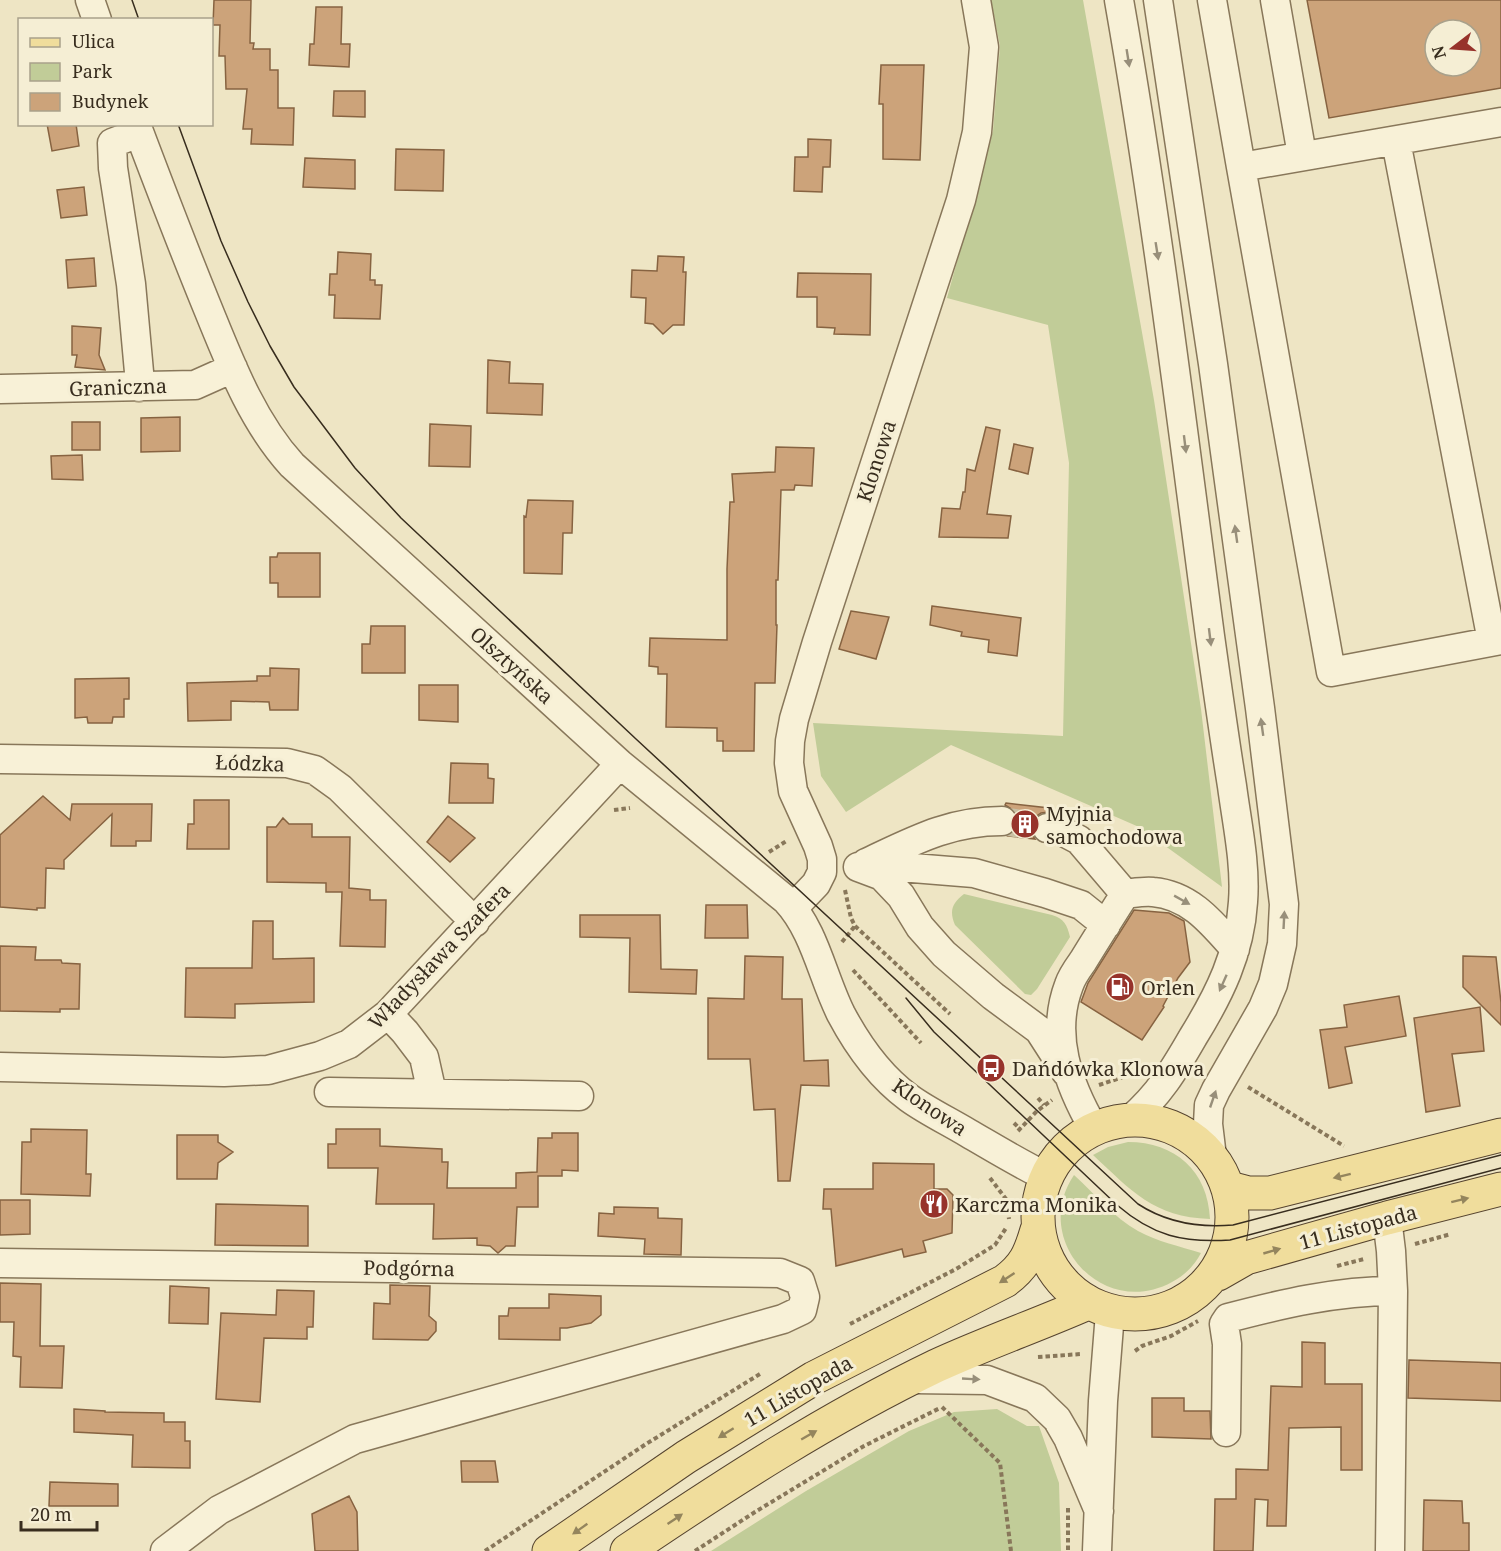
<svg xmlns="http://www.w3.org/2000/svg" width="1501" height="1551" font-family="'Noto Serif',serif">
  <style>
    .green { fill: #c1cc98 }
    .building { fill: #cca37a; stroke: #876341; stroke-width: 1.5; fill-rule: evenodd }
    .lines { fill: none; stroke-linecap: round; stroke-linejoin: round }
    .minor-tunnel { stroke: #cac0a3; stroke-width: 28; stroke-dasharray: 28 14; stroke-linecap: butt }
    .minor-casing { stroke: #88775a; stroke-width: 31 }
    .major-casing { stroke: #56442f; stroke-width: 35 }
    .path { stroke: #88775a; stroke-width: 4; stroke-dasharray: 4.5 3; stroke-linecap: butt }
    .minor { stroke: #f8f1d7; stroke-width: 28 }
    .major { stroke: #f0dd9c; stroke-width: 33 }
    .tram { stroke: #382d1e; stroke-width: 1.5 }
    .oneway { fill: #988f7a }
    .oneway2 { fill: #94855d }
    .labels { text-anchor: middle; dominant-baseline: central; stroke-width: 6; stroke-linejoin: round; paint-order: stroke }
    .street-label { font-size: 20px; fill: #382d1e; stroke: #f5eed4 }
    .poi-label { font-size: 20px; fill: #382d1e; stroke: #f5eed4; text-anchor: start }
  </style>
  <rect width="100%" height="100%" fill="#eee5c4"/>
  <path class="green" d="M991,0H1083L1154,400L1201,709L1222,887L1139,827L951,745L846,812L821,776L813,723L1063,736L1069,463L1048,325L947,298L993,131L1000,46Z
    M964,894L1052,915C1064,919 1067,924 1070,937L1037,989L1031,995L1025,994L955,925C949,911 952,903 964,894Z
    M1128,1142C1175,1142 1208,1171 1210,1219C1153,1217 1132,1191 1093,1155L1108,1147Z
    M1074,1175C1094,1193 1114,1218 1138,1231C1158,1242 1179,1246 1201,1253C1195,1265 1184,1276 1172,1282C1103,1320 1030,1240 1074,1175Z
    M997,1409L1027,1426H1039L1059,1483L1061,1551H711L806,1491L909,1431L954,1412Z"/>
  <path class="building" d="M214,0H251L250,43H254L253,49H270V70H278V108H294L293,145L251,144L252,129H243L247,89H226L225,56H219L220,25H213Z
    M1307,0H1501V88L1329,118ZM1435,30H1471V66H1435Z
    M316,7H342L341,44H350L349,67L309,65L310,44H314Z
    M881,65H924L920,160L883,159V104H879Z
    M334,91H365V117L333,116Z
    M47,124H76L79,146L52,151Z
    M808,139L831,140L830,167H823L822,192L794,191L795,157H808Z
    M396,149L444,150L443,191L395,190Z
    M305,158L355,160V189L303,187Z
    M84,187L87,215L61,218L57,190Z
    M338,252L371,254L370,280H375V285H382L380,319L334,318L335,295H329L330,274H337Z
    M658,256L684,257L683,272H686L684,325H673L663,334L653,324L645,323L646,298L631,297L632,270L657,271Z
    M94,258L96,286L68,288L66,260Z
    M798,273L871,274L870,335L834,334L835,328L817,327V297H797Z
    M72,326L101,328L99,355L105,370L75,367L77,355H72Z
    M488,360L510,362L509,383L543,384L542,415L487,413Z
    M180,417V451L141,452V418Z
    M72,422H100V450H72Z
    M430,424L471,426L470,467L429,466Z
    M986,427L1000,430L987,514L1011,516L1008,538L939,537L942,508L960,509L963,492H965L967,469L975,471Z
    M1014,444L1033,448L1028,474L1009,469Z
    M776,447L814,448L812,486L795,485L794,490H781L778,580H776V625H777L775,683H755L754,751H723V741H717V728L666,727L667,674H658V667L649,666L650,638L727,640V569L730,502H734L732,474L775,472Z
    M82,455L83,480L52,479L51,456Z
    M528,500L573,501L572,533H563L562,574L524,573V516L526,517Z
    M278,553H320V597H278V583H270V557H277Z
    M932,606L1021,618L1017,656L988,652L989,640L961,636L962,632L930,625Z
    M851,611L889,617L876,659L839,649Z
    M371,626H405V673H362V644H370Z
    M270,668L299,669L298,710H270L269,702L231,701V720L188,721L187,683L257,681V676H270Z
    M129,678V699H124V717H113L112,723H88L87,717L75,718V679Z
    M419,685H458V722L419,720Z
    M451,763L488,764V778L494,779L493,803H449Z
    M43,796L70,820L72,804H152L151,841H136V846H111L112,814L64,860V869L46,868L45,908H37V910L0,907V835Z
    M194,800H229V849H187L188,824H194Z
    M1006,803L1049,808V812L1041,813L1034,818L1031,826V833L1035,839L1008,836L1016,829L1018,820L1016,812L1005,805Z
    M448,816L475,838L450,862L427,842Z
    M283,818L289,824H312V837H350L349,888L370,890V900H386L385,947L340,946L342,892H326V883L267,882V827H276Z
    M706,905H747L748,938H705Z
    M1134,910L1169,913L1184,921L1190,962L1178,978L1163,1006L1164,1007L1142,1040L1081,1002L1088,983Z
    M580,915H660L661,969L697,970L696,994L629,992L630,938L580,937Z
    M253,921H273V959L314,958V1002L235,1004V1018L185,1017L186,968H252Z
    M0,946L36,947L35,960H61L62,963L80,964L79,1009H60V1012L0,1011Z
    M745,956L783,957L782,999H802L804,1061L828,1060L829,1086L801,1085L790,1181H778L775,1109L754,1110L750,1059H708V998L744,999Z
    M1463,956L1496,957L1501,1003V1025L1463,987Z
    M1399,996L1406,1036L1345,1047L1352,1083L1329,1088L1320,1030L1347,1027L1344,1005Z
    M1480,1007L1484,1051L1452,1054L1460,1106L1426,1112L1414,1018Z
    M31,1129L87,1130L86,1174H91L90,1196L21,1194L22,1142H31Z
    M336,1129H380V1146L442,1149V1162H448L447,1188H516V1173L537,1172L538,1138H552V1133H578V1171L562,1170V1176H538V1207H517L515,1246H506L498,1253L490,1246L477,1245V1238L433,1239L434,1204H376L378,1168H328V1144H336Z
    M177,1135H218V1142L233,1152L218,1163L217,1179H177Z
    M873,1163L934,1164V1189H947L953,1195L952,1233L923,1241L926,1252L904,1257L902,1249L836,1266L831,1209H823L824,1189H873Z
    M0,1200H30V1234L0,1235Z
    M216,1204L308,1206V1246L215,1245Z
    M614,1207L658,1208V1218L682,1219L681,1255L644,1254L645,1239L598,1236L599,1213L614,1214Z
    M0,1283L41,1284L40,1346H64L62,1388L20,1387L21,1357L13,1356L14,1322H0Z
    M390,1285L430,1286L429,1316L436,1322V1331L428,1340L373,1339L374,1303L390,1304Z
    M170,1286L209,1288L208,1324L169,1323Z
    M277,1290L314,1291L313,1327H307V1339L264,1338L260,1402L216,1399L221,1313L276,1315Z
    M549,1294L601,1296V1315L591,1323L567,1328H560V1340L499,1339V1316H508L509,1308H549Z
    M1302,1342L1325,1343V1384H1362V1470H1341V1427L1289,1428L1286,1526H1267L1268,1500L1255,1499L1253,1551H1214L1215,1499H1236V1469L1268,1470L1271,1386L1302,1387Z
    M1409,1360L1501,1363V1401L1408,1398Z
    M1152,1398H1184V1411H1210L1211,1439L1152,1437Z
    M74,1409L105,1411V1412L164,1413V1422H185V1441H190V1468L132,1467L133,1435L74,1432Z
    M461,1461H495L498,1482H462Z
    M50,1482L118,1484V1506H49Z
    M349,1496L357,1512L358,1551H315L312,1514Z
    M1424,1500L1462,1501L1463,1523H1469V1551H1423Z"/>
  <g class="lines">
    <path class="minor-tunnel" d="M1002,821L1047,828"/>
    <g class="minor-casing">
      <path id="minor" d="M90,0L97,20
        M1119,0C1156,211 1182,424 1210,636C1217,686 1224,736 1232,786C1237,824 1246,864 1243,902C1240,953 1219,995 1193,1037C1174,1070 1159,1095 1130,1120
        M1158,0L1213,364L1260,708L1284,904L1282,944L1273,984L1263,1008L1216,1090L1209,1105L1208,1124L1212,1157
        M1212,0L1241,167
        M1275,0L1302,155
        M1501,122L1241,167L1331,672L1501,640
        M136,124C159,185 182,245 206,304C229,360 251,420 292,465L620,764L786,900C815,931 822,976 841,1014C858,1046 879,1076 909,1098C927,1111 948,1121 968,1133C994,1148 1020,1164 1047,1177
        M1396,141L1492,641
        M139,387V372L131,284L113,168L112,143L139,133
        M0,389L195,385L233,368
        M0,759L287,763L315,770L340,788L475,922
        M1047,828L1060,830L1079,840L1125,894
        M866,863C913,841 949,821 1002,821
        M858,867L882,876L901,896L920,927L944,954L993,996L1039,1030L1066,1072
        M862,867L888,866L974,873L1045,893L1081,905L1106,925
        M1125,894C1134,893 1144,891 1153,892C1190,895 1212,923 1235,949
        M793,908L816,884L822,872V859L818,846L793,791L789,763L790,741L794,719L817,642L961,200L977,132L984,47L976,0
        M388,1014L405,1032L424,1057L432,1093
        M0,1067L224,1072L268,1070L320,1056L349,1044L388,1014L620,764
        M329,1092L579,1096
        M1094,1129C1068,1084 1050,1035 1069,985C1072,976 1078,968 1083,961C1097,938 1111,916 1125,894
        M1387,1218L1391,1251L1393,1291L1390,1551
        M0,1263L780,1273L800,1281L805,1297L802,1310L783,1319L355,1439L219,1510L165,1551
        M913,1379L987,1380L1035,1398L1057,1419L1068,1438L1099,1511
        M1226,1432L1227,1344L1224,1324L1228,1318C1281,1304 1337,1291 1393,1291
        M1097,1551L1103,1401L1110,1313"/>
    </g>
    <g class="major-casing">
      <path id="major" d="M1038 1217a97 97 0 1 1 194 0a97 97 0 1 1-194 0Z
        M1229,1188L1248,1193H1270L1501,1135
        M1218,1274L1246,1258L1387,1218L1501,1189
        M549,1551L686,1457L814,1378L1005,1281C1025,1266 1030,1254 1037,1230
        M627,1551C726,1484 828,1418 936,1366C986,1343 1038,1325 1088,1303"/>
    </g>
    <path class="path" d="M614,810L630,808
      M769,852L788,840
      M845,890L851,918L855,926L950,1014
      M842,942L855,926
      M853,970L921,1043
      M1099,1085L1138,1072
      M1248,1087L1344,1146
      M1038,1098L1044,1105
      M1014,1123L1020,1129
      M1018,1131L1037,1111L1052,1100
      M990,1178L1006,1199L1009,1219
      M1415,1244L1451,1234
      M1337,1266L1364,1259
      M850,1324L956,1269L995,1245L1006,1228
      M1135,1351L1142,1346L1171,1336L1198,1321
      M1038,1357L1081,1354
      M942,1407L1000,1463L1011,1551
      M1068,1508V1551
      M485,1551L646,1444L760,1374
      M695,1551L755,1512L864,1446L940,1408"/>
    <use href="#minor" class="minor"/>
    <use href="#major" class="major"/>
    <path class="tram" d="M132,0L139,20
      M178,124L221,241L248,302L270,346L294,387L355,468L401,518L636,739L1138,1204C1167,1223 1198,1228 1233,1225L1501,1155
      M906,998L934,1032L1117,1205C1153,1236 1183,1243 1230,1240L1501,1168"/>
  </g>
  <defs><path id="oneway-solid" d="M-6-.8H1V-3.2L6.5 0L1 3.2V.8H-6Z" transform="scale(1.5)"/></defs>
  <g class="oneway">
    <use href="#oneway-solid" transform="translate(1128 58) rotate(81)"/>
    <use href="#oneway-solid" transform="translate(1157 251) rotate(81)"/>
    <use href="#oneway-solid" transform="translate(1185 444) rotate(83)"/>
    <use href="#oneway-solid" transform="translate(1236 534) rotate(-98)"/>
    <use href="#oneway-solid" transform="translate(1210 637) rotate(83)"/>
    <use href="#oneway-solid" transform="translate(1262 727) rotate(-98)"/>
    <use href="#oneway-solid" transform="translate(1182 900) rotate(29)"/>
    <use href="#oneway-solid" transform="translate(1284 920) rotate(-87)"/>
    <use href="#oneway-solid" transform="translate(1223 983) rotate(114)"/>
    <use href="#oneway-solid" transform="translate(1213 1099) rotate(-71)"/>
    <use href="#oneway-solid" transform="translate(971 1379) rotate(3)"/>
  </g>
  <g class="oneway2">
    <use href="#oneway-solid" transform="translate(1342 1176) rotate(166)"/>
    <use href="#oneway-solid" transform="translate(1460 1200) rotate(-14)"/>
    <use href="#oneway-solid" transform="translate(1272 1251) rotate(-16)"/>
    <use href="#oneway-solid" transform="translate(1007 1278) rotate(147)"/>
    <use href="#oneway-solid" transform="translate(726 1433) rotate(148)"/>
    <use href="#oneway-solid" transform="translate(809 1435) rotate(-30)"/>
    <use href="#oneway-solid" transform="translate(675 1519) rotate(-34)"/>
    <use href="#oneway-solid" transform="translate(580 1529) rotate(145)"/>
  </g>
  <defs>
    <g id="building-disc" transform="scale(1.5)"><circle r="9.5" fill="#97332b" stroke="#f5eed4"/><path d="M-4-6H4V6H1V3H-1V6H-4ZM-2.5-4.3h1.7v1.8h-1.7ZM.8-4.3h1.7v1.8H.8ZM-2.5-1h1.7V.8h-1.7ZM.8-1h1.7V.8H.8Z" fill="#fff"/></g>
    <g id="fuel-disc" transform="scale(1.5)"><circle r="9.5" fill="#97332b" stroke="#f5eed4"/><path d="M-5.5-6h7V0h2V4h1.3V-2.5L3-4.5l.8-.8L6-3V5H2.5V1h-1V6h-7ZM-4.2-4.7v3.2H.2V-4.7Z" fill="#fff"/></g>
    <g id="bus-disc" transform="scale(1.5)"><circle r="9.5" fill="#97332b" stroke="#f5eed4"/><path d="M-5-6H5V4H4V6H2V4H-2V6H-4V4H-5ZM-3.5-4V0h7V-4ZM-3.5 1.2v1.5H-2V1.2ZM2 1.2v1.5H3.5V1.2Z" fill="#fff"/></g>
    <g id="restaurant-disc" transform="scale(1.5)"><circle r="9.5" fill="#97332b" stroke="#f5eed4"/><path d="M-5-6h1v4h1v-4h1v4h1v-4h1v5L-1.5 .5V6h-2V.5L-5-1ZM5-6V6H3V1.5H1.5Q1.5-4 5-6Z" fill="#fff"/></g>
  </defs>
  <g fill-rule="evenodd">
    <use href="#building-disc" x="1025" y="824"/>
    <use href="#fuel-disc" x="1120" y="987"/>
    <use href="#bus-disc" x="991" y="1068"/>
    <use href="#restaurant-disc" x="934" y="1204"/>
  </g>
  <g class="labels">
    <g class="street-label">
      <text transform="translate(118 387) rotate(-2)">Graniczna</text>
      <text transform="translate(876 461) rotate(-72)">Klonowa</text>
      <text transform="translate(512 665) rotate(42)">Olsztyńska</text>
      <text transform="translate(250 763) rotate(2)">Łódzka</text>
      <text transform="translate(439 956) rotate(-46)">Władysława Szafera</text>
      <text transform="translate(930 1107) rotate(34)">Klonowa</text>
      <text transform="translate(1358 1227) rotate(-15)">11 Listopada</text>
      <text transform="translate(409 1268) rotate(1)">Podgórna</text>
      <text transform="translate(798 1391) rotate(-30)">11 Listopada</text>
    </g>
    <g class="poi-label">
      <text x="1046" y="813">Myjnia<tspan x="1046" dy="23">samochodowa</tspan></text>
      <text x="1141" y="987">Orlen</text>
      <text x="1012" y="1068">Dańdówka Klonowa</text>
      <text x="955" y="1204">Karczma Monika</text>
    </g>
  </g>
  <rect x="18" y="18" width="195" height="108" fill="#f5eed4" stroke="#a9a18b" stroke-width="1.5"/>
  <rect x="30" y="38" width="30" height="9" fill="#f0dd9c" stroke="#a9a18b" stroke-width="1.5"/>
  <text x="72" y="48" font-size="18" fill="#382d1e">Ulica</text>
  <rect x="30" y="63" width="30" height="18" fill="#c1cc98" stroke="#a9a18b" stroke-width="1.5"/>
  <text x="72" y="78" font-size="18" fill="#382d1e">Park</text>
  <rect x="30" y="93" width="30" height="18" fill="#cca37a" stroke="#a9a18b" stroke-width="1.5"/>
  <text x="72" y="108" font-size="18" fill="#382d1e">Budynek</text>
  <g transform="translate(1453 48) rotate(253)"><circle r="28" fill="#f5eed4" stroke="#a9a18b" stroke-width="1.5"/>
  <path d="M0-4.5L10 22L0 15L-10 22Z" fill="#97332b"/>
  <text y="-9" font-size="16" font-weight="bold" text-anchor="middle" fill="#382d1e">N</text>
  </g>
  <path d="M21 1521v9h76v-9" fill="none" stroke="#382d1e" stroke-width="3"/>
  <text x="30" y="1521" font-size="18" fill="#382d1e" stroke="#f5eed4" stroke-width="4.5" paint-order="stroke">20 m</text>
</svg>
